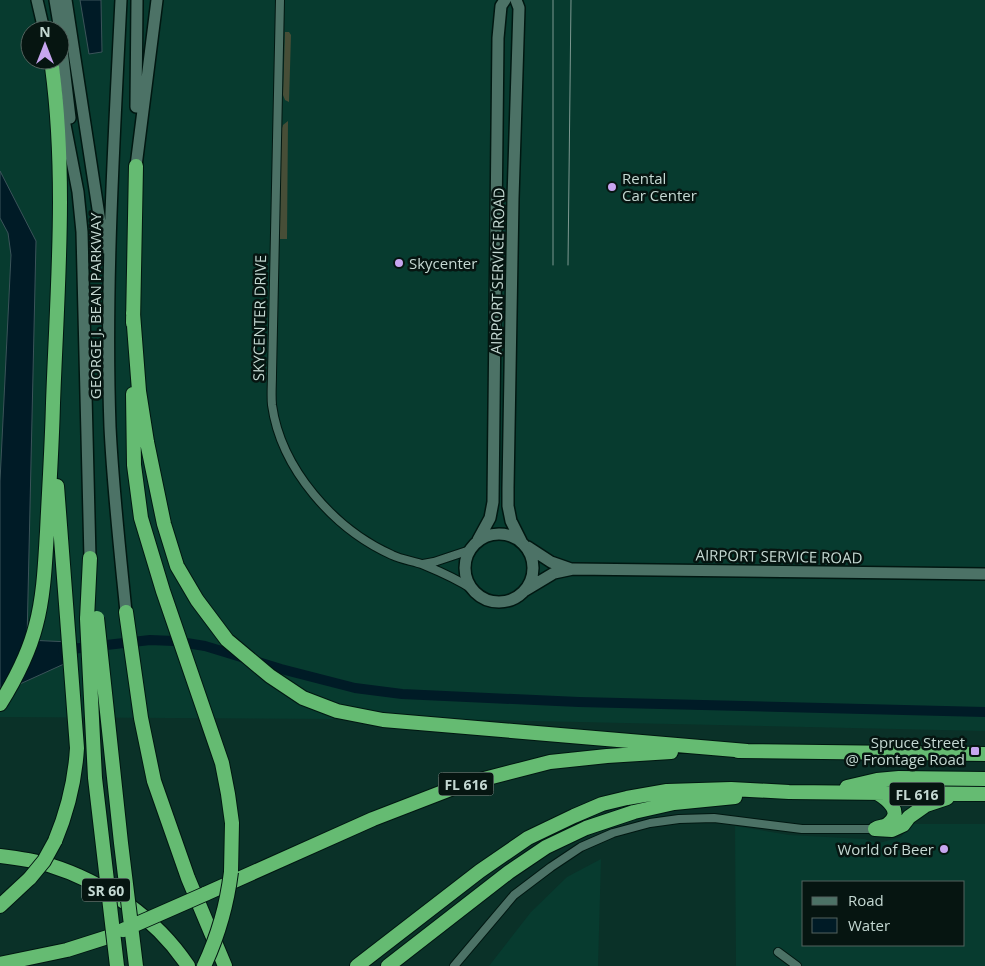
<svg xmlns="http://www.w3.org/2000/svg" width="985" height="966" font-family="'Open Sans',sans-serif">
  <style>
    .built { fill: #073b2f; fill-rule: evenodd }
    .green { fill: #474e37 }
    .water { fill: #001b26; stroke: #3b545a }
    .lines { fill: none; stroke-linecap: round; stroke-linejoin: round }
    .canal { stroke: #001b26; stroke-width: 10 }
    .street-casing { stroke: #001711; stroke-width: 10 }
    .secondary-casing { stroke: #001711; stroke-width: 14 }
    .highway-casing { stroke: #001711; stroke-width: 16 }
    .street { stroke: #4c7266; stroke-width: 8 }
    .secondary { stroke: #4c7266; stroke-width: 11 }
    .highway { stroke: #65bb72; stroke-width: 14 }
    .tram { stroke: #7d9891; stroke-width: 1 }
    .highway-bridge-casing { stroke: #001711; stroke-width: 16; stroke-linecap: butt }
    .highway-bridge { stroke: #65bb72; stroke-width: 14 }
    .poi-dot { fill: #c7a6f0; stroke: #061511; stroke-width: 2 }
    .labels { text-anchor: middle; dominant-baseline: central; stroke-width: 5; stroke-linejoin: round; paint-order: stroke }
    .shield { fill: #061511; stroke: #8b9e98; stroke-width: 1 }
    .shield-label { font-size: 14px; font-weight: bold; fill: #c4d8d2 }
    .poi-label { font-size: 15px; fill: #c4d8d2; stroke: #061511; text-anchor: start }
    .street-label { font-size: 15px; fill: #c4d8d2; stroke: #061511 }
  </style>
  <rect width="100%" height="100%" fill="#0a3128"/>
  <path class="built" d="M0,0H985V731L491,720L0,717ZM30,30H60V60H30Z
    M911,824H985V966H736L735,826L789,835L864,839L879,843L901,837ZM804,882H964V945H804Z
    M601,859L598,966H489L531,912L567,877Z"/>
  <path class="green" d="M285,32H289L291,35L289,102L285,100L283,95Z
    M288,121L287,239H280V227L281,131L283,125Z"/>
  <path class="water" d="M80,0H101L102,52L89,54Z
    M0,171L36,241L27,640L70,642L64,664L0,693V481L11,255L8,233L0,218Z"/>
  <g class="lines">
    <path class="canal" d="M63,650L150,640L174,641L205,646L281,669L355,688L402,694L579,702L985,712"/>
    <g class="street-casing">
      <path id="street" d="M280,0L272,374C272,385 271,395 272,405C281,469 334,529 392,555C402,560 414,561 424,565C441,572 457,579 472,589
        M423,564L434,562L470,550
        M778,952L797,966
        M454,966L514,895L551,867L581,847L613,833L650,823L679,819L714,818L802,829H875"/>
    </g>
    <g class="secondary-casing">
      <path id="secondary" d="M37,0L44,30
        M55,0L60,30
        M66,0L104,248
        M121,0C114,142 105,285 110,427C113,489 120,551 126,612
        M516,0L519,8L513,198L508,488V506L511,521L521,541
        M60,33L70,118
        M61,104L78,192L82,232L90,558
        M136,107L137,0
        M136,166L157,0
        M465 568a34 34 0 1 1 68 0a34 34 0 1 1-68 0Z
        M478,540L490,518L493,502L498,38L501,6L505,0
        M528,547L551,562L571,569
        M524,591L554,573L573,569L985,574"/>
    </g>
    <g class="highway-casing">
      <path id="highway" d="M133,313L139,391L147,442L164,524L177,566L197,600L227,640L270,676L303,698L337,711L383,720L747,751
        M133,323L136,166
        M133,394L134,465L141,518L163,591L222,763L228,794L232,823L231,872
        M126,612L141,718L154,781L188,878L225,966
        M87,619L90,558
        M0,704C15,680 29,653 36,625C44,595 45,563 47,532C49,489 52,446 53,403C57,292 67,179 52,67
        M738,751L985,754
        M847,787L877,780L899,778L985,779
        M877,793C887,799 904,812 888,824C886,826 880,827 877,828
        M875,829L892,830L903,825L909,817L926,805L947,798
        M55,841C68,810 75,781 77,748L57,486
        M0,856C17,858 33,860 49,865C104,882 156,918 188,966
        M205,894L373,819L461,785L550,762L607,756L671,752
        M0,906L30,878
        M0,964L67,950L111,936
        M357,966L480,871L528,838L574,816L602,804L627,798L667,791L731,789L789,792L985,794
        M388,966L509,872L546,847L586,828L634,812L674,803L735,797"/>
    </g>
    <use href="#street" class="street"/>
    <use href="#secondary" class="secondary"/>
    <use href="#highway" class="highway"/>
    <path class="tram" d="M553,265V0
      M568,265L571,0"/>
    <g class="highway-bridge-casing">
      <path id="highway-bridge" d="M97,618L121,843L136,966
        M87,619L95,778L117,966
        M30,878L44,861L55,841
        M123,930L205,894
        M204,966C218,936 227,905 231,872"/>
    </g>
    <use href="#highway-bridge" class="highway-bridge"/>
  </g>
  <g class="poi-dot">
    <circle cx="612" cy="187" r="5"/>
    <circle cx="399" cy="263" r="5"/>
    <rect x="970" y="746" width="10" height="10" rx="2.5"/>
    <circle cx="944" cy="849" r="5"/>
  </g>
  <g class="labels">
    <g class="shield">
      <rect x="438.5" y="772.5" width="55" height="23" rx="4"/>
      <rect x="889.5" y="782.5" width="55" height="23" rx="4"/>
      <rect x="82" y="878.5" width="48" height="23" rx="4"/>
    </g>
    <g class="shield-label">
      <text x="466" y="784">FL 616</text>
      <text x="917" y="794">FL 616</text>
      <text x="106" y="890">SR 60</text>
    </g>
    <g class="poi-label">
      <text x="622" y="178">Rental<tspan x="622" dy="17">Car Center</tspan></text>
      <text x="409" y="263">Skycenter</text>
      <text x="965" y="742" text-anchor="end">Spruce Street<tspan x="965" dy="17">@ Frontage Road</tspan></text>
      <text x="934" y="849" text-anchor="end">World of Beer</text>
    </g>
    <g class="street-label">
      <text transform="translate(497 271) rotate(-89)">AIRPORT SERVICE ROAD</text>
      <text transform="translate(95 306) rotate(-90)">GEORGE J. BEAN PARKWAY</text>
      <text transform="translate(259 318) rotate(-89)">SKYCENTER DRIVE</text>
      <text transform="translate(779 556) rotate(1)">AIRPORT SERVICE ROAD</text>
    </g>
  </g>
  <rect x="802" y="881" width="162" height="65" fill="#061511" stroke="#52635e"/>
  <rect x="812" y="897" width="25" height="8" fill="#4c7266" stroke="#52635e"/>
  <text x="848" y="906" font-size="15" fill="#c4d8d2">Road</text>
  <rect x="812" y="918" width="25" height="15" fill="#001b26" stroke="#52635e"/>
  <text x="848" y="931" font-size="15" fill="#c4d8d2">Water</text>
  <g transform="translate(45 45)"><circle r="24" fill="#061511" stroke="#52635e"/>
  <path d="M0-4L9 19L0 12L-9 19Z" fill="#c7a6f0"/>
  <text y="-8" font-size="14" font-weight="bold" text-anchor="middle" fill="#c4d8d2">N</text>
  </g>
</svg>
